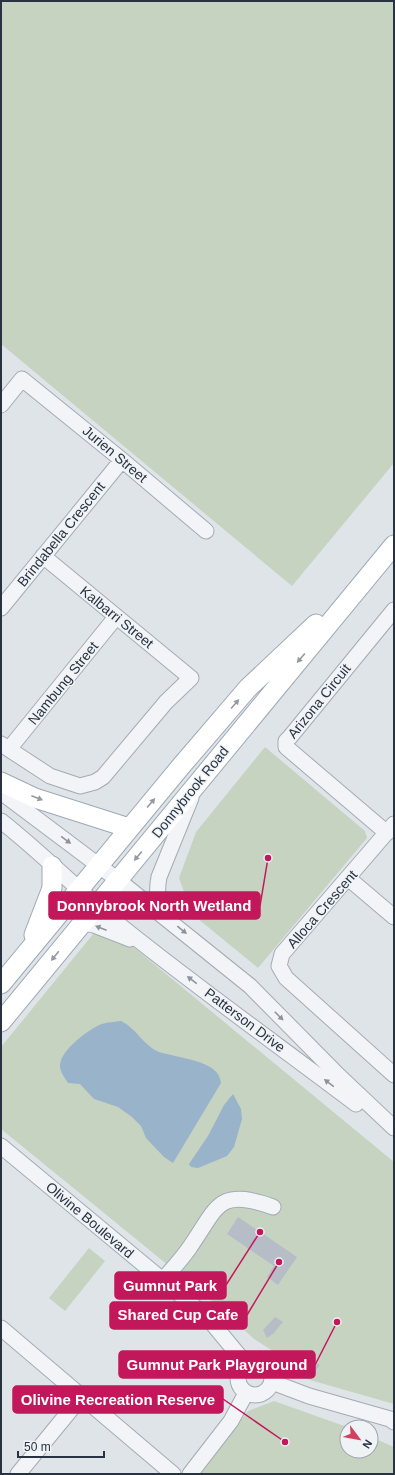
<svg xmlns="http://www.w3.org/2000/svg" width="395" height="1475" font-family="Arial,sans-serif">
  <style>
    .green { fill: #c6d3c0 }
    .water { fill: #99b4ca }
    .building { fill: #b7bdc6 }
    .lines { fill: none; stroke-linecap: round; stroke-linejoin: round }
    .minor-casing { stroke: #a4abb3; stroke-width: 17 }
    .major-casing { stroke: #9ea9b5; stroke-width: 21 }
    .minor { stroke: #f2f4f7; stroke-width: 15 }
    .major { stroke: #fff; stroke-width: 19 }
    .oneway { fill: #9498a0 }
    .oneway2 { fill: #8d939c }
    .labels { text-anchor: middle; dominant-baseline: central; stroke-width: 3; stroke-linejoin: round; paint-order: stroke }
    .street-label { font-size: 14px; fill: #283241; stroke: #eff3f6 }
    .leader { fill: none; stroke: #c2185b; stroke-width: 1.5 }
    .callout-dot { fill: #c2185b; stroke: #eff3f6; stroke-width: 1.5 }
    .callout { fill: #c2185b; stroke: #c2185b; stroke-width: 1.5 }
    .callout-label { font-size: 15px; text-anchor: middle; font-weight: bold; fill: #fff }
  </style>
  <rect width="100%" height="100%" fill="#dfe4e9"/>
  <path class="green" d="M1,1H394V463L292,586L1,344Z
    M265,747L365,831L367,838L258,968L192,914L179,878L196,832Z
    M103,922L394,1162V1404L289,1374L284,1358L254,1339L212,1301L1,1129V1047Z
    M89,1248L105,1261L65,1311L49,1298Z
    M274,1401L347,1427V1451H371V1437L394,1447V1474H197L248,1411Z"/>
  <path class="water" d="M121,1021C136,1028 144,1046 159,1052C177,1058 220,1060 221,1083L173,1163L164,1157L146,1138L141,1126L132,1117L118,1107L94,1099L80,1084L68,1083C65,1078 60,1072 60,1066C60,1050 89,1029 102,1024C108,1022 115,1022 121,1021Z
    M233,1094L241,1109L242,1119L234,1147L227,1156L198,1168L191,1167L189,1164L208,1136L224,1105Z"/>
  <path class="building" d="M238,1217L297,1257L278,1285L267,1277L274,1266L227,1234Z
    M275,1317L283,1322L274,1333L267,1338L263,1330Z
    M296,1357L311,1360L320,1365L314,1373L296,1366Z"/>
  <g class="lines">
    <g class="minor-casing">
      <path id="minor" d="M1,405L22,379L122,460L206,531
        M1,608L122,460
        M1,744L50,776L80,786L95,782L103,777L166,702L191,678L43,556
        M9,749L116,617
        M1,792L118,880L250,986L339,1076L394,1128
        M1,821C43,854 81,893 122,927C198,988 278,1045 356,1104
        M394,824L282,954L279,966L286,978L394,1075
        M387,833L286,747V741L290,737L394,610
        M348,878L394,917
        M164,916C158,902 156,892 159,877L191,798
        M83,923L94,925L130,939
        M1,1146L207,1317L246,1364
        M163,1280C172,1269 182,1259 190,1247C218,1207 217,1187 273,1207
        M1,1328L173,1474
        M238 1378a17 17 0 1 1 34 0a17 17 0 1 1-34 0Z
        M272,1382L309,1396L390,1419L394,1422
        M18,1474L82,1396
        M190,1474L231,1421L246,1393"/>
    </g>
    <g class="major-casing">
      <path id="major" d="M1,782L35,798L129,828
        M34,935L52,888V866
        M1,984L182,765L248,688L316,624
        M1,1022L394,545"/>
    </g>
    <use href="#minor" class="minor"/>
    <use href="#major" class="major"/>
  </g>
  <defs><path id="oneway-solid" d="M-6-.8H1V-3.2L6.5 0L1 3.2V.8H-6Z"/></defs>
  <g class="oneway">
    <use href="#oneway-solid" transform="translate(301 658) rotate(130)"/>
    <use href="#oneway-solid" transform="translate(235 704) rotate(-49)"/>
    <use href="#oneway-solid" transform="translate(37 798) rotate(21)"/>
    <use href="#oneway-solid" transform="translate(151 803) rotate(-50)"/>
    <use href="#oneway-solid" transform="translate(138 856) rotate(130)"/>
    <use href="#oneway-solid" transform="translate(55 956) rotate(129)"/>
  </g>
  <g class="oneway2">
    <use href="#oneway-solid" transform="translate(66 840) rotate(36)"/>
    <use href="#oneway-solid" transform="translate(101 928) rotate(-159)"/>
    <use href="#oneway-solid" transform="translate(182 930) rotate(39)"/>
    <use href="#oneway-solid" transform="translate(192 980) rotate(-143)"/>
    <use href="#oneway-solid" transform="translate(279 1016) rotate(45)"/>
    <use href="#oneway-solid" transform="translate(329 1083) rotate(-143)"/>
  </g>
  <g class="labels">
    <g class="street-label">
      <text transform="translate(115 454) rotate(40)">Jurien Street</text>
      <text transform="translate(61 534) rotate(-51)">Brindabella Crescent</text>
      <text transform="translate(117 617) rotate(39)">Kalbarri Street</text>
      <text transform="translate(63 683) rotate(-51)">Nambung Street</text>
      <text transform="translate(319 701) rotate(-51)">Arizona Circuit</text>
      <text transform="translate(190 792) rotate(-51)">Donnybrook Road</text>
      <text transform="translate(322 909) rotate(-49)">Alloca Crescent</text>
      <text transform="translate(245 1020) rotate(37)">Patterson Drive</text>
      <text transform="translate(90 1220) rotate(40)">Olivine Boulevard</text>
    </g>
  </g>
  <path class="leader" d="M268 858L260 906M260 1232L226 1285M279 1262L247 1315M337 1322L315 1365M285 1442L223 1399"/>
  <g class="callout-dot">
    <circle cx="268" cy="858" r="4"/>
    <circle cx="260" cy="1232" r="4"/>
    <circle cx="279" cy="1262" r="4"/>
    <circle cx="337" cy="1322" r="4"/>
    <circle cx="285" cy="1442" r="4"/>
  </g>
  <g class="callout">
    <rect x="49" y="892" width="211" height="27" rx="4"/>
    <rect x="115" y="1272" width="111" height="27" rx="4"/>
    <rect x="110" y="1302" width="137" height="27" rx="4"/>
    <rect x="119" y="1351" width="196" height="27" rx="4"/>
    <rect x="13" y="1386" width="210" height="27" rx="4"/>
  </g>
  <g class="callout-label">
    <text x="154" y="911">Donnybrook North Wetland</text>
    <text x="170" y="1291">Gumnut Park</text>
    <text x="178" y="1320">Shared Cup Cafe</text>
    <text x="217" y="1370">Gumnut Park Playground</text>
    <text x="118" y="1405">Olivine Recreation Reserve</text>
  </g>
  <rect width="395" height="1475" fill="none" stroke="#283241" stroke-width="4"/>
  <g transform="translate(359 1439) rotate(122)"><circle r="19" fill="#eff3f6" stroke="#9fa6ae"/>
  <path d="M0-3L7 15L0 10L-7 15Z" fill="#d2415e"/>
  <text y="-6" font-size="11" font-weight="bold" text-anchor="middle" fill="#283241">N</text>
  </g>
  <path d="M18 1451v6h86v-6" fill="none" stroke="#283241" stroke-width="2"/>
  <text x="24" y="1451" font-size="12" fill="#283241" stroke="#eff3f6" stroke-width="3" paint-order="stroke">50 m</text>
</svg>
